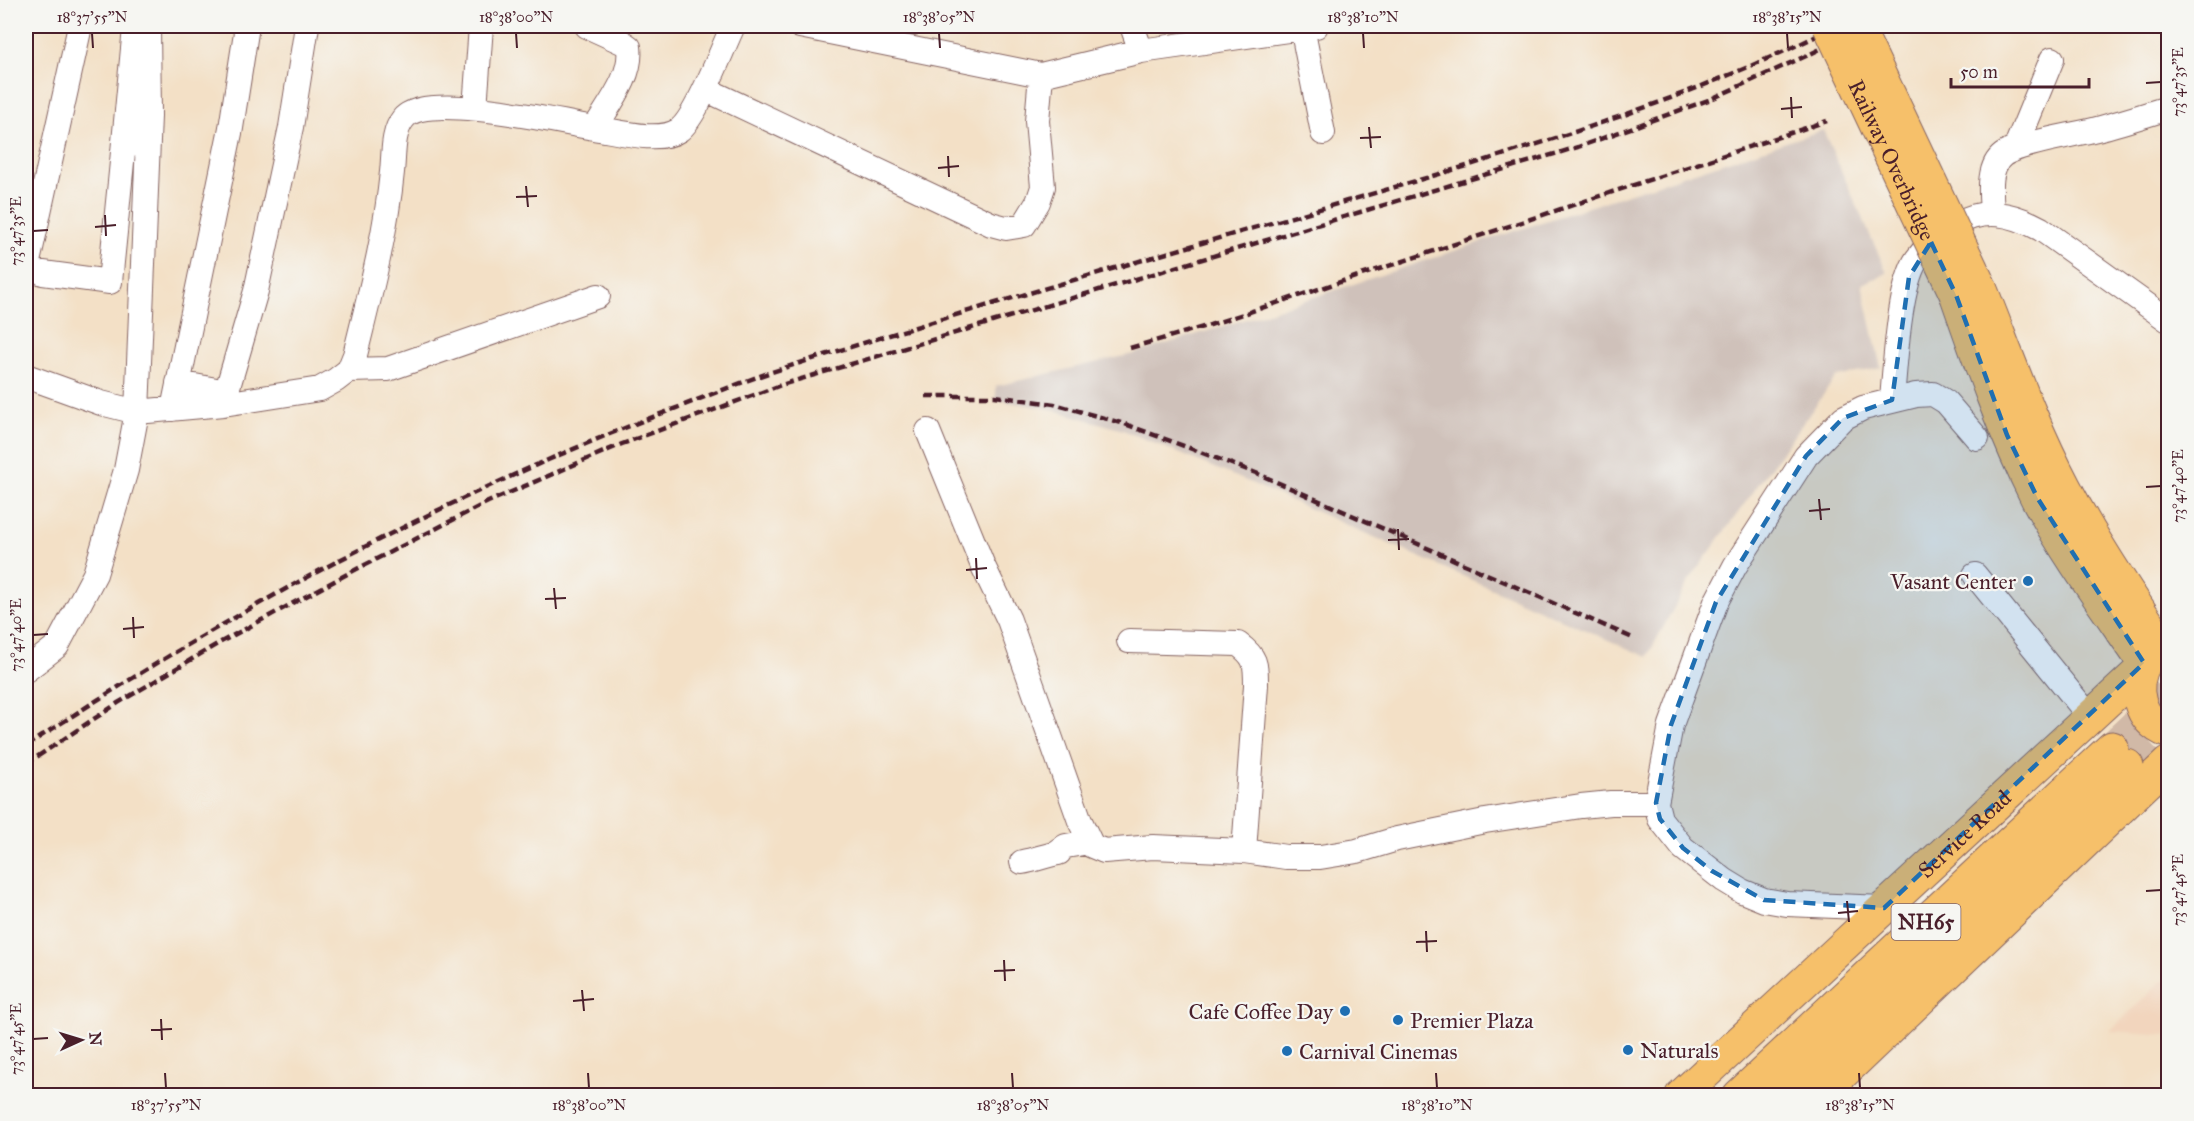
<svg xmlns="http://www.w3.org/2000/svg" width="2194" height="1121" font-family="'IM FELL Great Primer',serif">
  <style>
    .built { fill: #f2d5bd }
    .industrial { fill: #cfc1ba }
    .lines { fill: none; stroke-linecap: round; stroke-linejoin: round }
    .highway-tunnel { stroke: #d1b9a7; stroke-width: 33; stroke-dasharray: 33 16; stroke-linecap: butt }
    .minor-casing { stroke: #856361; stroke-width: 26 }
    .major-casing { stroke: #856361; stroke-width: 34 }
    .highway-casing { stroke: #856361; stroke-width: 35 }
    .minor { stroke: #fff; stroke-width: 24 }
    .major { stroke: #f6c06b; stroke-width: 32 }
    .highway { stroke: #f6c06b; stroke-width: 33 }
    .rail { stroke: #4a1f2b; stroke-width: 4.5; stroke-dasharray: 9 4.5; stroke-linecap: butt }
    .major-bridge-casing { stroke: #856361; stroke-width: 34; stroke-linecap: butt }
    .major-bridge { stroke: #f6c06b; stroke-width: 32 }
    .marked { fill: #1f6fb2; fill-opacity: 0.2; stroke: #1f6fb2; stroke-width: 4.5; stroke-dasharray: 12 8; stroke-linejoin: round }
    .ticks { fill: none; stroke: #4a1f2b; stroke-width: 2 }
    .poi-dot { fill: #1f6fb2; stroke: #f6f6f2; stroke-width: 2 }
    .labels { text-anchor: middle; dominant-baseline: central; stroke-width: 4.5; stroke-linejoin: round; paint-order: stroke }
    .shield { fill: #f6f6f2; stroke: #7e6067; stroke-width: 1.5 }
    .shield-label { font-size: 21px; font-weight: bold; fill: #4a1f2b }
    .street-label { font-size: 22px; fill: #4a1f2b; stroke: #f6f6f2 }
    .poi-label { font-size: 22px; fill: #4a1f2b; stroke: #f6f6f2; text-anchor: start }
    .neatline { fill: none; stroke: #4a1f2b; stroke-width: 2 }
    .ticks-label { font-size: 15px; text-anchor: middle; fill: #4a1f2b }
  </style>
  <rect width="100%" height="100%" fill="#f6f6f2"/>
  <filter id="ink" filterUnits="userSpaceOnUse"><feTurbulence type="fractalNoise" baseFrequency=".0167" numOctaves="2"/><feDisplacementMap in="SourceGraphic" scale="12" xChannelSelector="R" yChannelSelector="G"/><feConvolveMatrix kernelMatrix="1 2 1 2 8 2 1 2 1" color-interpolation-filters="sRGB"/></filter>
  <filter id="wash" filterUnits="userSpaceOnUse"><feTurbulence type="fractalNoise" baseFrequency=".008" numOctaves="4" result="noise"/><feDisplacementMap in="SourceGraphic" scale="24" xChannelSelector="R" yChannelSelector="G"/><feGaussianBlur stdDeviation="1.35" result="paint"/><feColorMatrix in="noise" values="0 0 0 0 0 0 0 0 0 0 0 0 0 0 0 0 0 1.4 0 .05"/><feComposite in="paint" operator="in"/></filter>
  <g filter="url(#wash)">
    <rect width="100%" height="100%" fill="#f3e0c6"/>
    <path class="built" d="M2168,975V1035L2110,1031Z"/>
    <path class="industrial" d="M1823,130L1887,273L1862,284L1881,368L1836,377L1688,582L1647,657L1251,483L1123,430L1051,409L996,400V386L1133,354L1250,318Z"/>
  </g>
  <g filter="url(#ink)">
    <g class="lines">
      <path class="highway-tunnel" d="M2112,748L2168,695
        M2127,766L2168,728"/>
      <g class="minor-casing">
        <path id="minor" d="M587,26L622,42L629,47C633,76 609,104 595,128
          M800,26L1041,75L1141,51L1316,26
          M1132,26L1141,51
          M1302,27L1323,133
          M135,28L124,142L139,145
          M705,89L991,224L1006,228L1024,225L1038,202L1043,187L1037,121L1041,75
          M475,108L481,26
          M2015,149L2052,59
          M1992,212C1991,195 1987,167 2003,155C2019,143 2075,135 2097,129C2121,123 2145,115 2168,108
          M28,262L80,26
          M43,273L110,282L124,142
          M349,370L388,369L598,296
          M26,376L101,403L137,412L223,404L320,389L336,380L349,370L355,355C370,294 386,234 392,172C394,155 392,133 403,119C425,91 559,122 594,128C616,131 659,144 679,130C697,117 722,49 733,26
          M178,383L227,392
          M1892,400C1895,366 1899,285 1917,259C1927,245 1939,234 1954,225C1984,207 2012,213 2041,229L2168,320
          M223,404L256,291L291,127L307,26
          M173,409L231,128L247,26
          M928,431L983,566L1009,620L1080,821L1092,846L1104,851L1153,847L1244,851L1286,857H1320L1357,851L1397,839L1485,821L1581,806L1611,803H1656
          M1975,575L2090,717
          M1129,641L1238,644C1256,657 1256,663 1256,685L1244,851
          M26,670L57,646L95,574L126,470L137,412L149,116L148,26
          M1022,862C1035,860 1046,855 1059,853V850L1066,846L1089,842
          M1884,908L1787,904L1764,900L1742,891L1724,880L1683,848L1660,819L1656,803L1671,725L1716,602L1735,566L1806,456L1843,418L1863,408L1916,395L1933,394L1946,402L1977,438"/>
      </g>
      <g class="major-casing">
        <g id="major">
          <path d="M1980,286C2007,353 2031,423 2065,487C2094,543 2129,594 2163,646"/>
          <path d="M1956,295C1980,364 2004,433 2037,499C2068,557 2107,609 2144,663"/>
          <path d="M2146,661C2131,688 2138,720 2168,732"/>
          <path id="s1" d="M1681,1096L2142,669"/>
          <path d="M1819,1096L2168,763"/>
        </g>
      </g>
      <g class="highway-casing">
        <path id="highway" d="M1739,1096L2112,748
          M1780,1096L1940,948L2127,766"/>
      </g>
      <use href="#minor" class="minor"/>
      <use href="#major" class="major"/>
      <use href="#highway" class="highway"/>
      <path class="rail" d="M1130,348L1210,325L1827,121
        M926,396H995L1054,404L1125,424L1256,473L1635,639
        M26,746C231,611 449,493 679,407C713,394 746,380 781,369C968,309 1158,256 1347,201C1513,153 1681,104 1837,26
        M26,764L118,703L219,643L351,572L488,502L622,444L781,385L1578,147L1711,99L1808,55L1867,26"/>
      <g class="major-bridge-casing">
        <g id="major-bridge">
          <path id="s2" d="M1829,26L1956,295"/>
          <path d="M1857,26L1980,286"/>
        </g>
      </g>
      <use href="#major-bridge" class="major-bridge"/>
    </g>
  </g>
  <path class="marked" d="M1931,242L1956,295L2007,435L2038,499L2144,663L1884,908L1764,900L1712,871L1683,848L1660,819L1656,803L1671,725L1716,602L1806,456L1843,418L1892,400L1909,277Z"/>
  <path class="ticks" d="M92,33L93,48M516,33L517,48M939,33L940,48M1363,33L1364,48M1787,33L1788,48M2146,83L2161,82M1791,97L1792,118M1781,109L1802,107M1369,127L1371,148M1360,138L1381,137M948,156L949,177M938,168L959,166M526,186L528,207M516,197L537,196M105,215L106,236M95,227L116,225M33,231L48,230M2146,487L2161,486M1819,499L1821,520M1809,511L1830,509M1398,529L1399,550M1388,540L1409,539M976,558L977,579M966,570L987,568M554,588L556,609M545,599L566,598M133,617L134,638M123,629L144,627M33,635L48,634M2146,891L2161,890M1847,901L1849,922M1838,913L1858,911M1426,931L1427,952M1416,942L1437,941M1004,960L1005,981M994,971L1015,970M582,990L584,1011M573,1001L594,999M161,1019L162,1040M151,1030L172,1029M33,1039L48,1038M165,1073L166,1088M588,1073L589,1088M1012,1073L1013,1088M1436,1073L1437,1088M1859,1073L1860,1088"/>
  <g class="poi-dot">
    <circle cx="2028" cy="581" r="6"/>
    <circle cx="1345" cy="1011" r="6"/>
    <circle cx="1398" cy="1020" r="6"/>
    <circle cx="1628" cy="1050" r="6"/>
    <circle cx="1287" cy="1051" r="6"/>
  </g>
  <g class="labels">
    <rect class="shield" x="1891.5" y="904" width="69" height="36" rx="4.5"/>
    <g class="shield-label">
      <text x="1926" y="922">NH65</text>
    </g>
    <g class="street-label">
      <text stroke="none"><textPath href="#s2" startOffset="148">Railway Overbridge</textPath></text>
      <text stroke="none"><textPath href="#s1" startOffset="386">Service Road</textPath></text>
    </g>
    <g class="poi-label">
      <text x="2016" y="581" text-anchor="end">Vasant Center</text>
      <text x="1333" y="1011" text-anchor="end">Cafe Coffee Day</text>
      <text x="1410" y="1020">Premier Plaza</text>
      <text x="1640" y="1050">Naturals</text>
      <text x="1299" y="1051">Carnival Cinemas</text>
    </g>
  </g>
  <rect width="2194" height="1121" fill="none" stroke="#f6f6f2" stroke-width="66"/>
  <g transform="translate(81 1040) rotate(86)" stroke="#f6f6f2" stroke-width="4.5" paint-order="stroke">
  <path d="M0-4.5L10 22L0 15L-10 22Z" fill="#4a1f2b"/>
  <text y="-9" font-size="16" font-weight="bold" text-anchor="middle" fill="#4a1f2b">N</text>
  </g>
  <path d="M1951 78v9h138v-9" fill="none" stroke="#4a1f2b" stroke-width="3"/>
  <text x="1960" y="78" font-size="18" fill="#4a1f2b" stroke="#f6f6f2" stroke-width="4.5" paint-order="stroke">50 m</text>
  <rect x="33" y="33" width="2128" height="1055" class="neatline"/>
  <g class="ticks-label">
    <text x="92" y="22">18°37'55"N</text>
    <text x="516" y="22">18°38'00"N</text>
    <text x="939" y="22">18°38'05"N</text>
    <text x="1363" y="22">18°38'10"N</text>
    <text x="1787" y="22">18°38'15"N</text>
    <text transform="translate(2178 82) rotate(-90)" y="5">73°47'35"E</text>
    <text transform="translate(16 231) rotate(-90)" y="5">73°47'35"E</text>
    <text transform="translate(2178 486) rotate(-90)" y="5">73°47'40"E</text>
    <text transform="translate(16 635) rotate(-90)" y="5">73°47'40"E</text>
    <text transform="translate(2178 890) rotate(-90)" y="5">73°47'45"E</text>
    <text transform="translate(16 1039) rotate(-90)" y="5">73°47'45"E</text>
    <text x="166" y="1110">18°37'55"N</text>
    <text x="589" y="1110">18°38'00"N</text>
    <text x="1013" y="1110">18°38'05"N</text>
    <text x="1437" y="1110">18°38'10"N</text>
    <text x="1860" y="1110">18°38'15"N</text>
  </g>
</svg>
